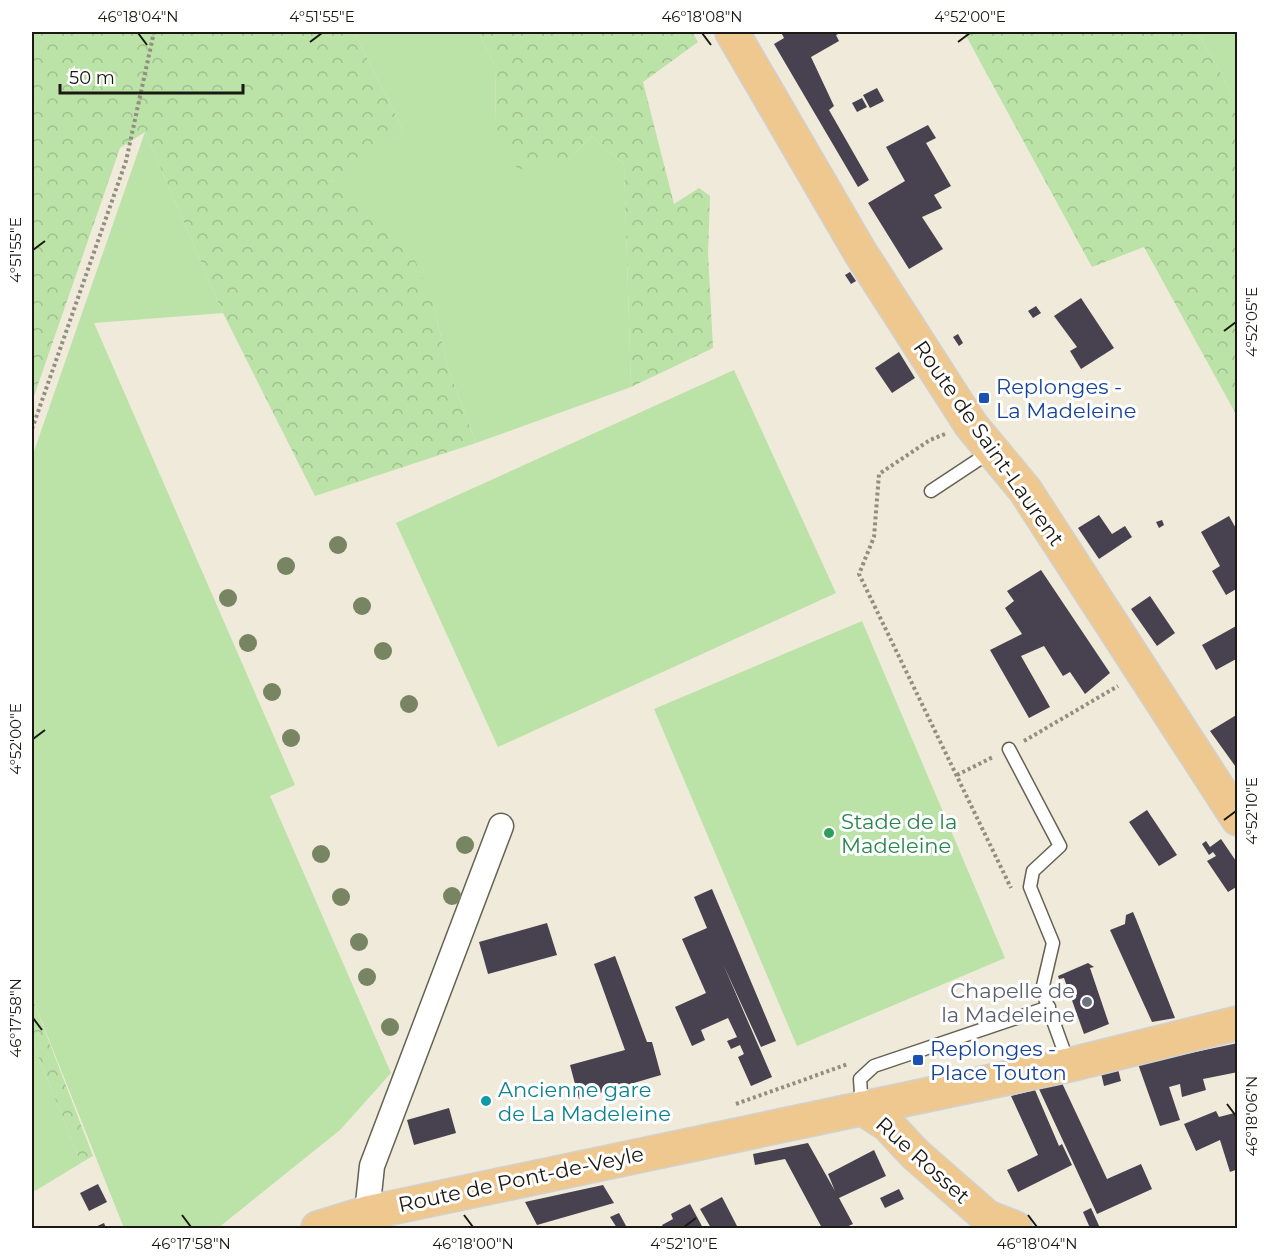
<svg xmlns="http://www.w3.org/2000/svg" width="1269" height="1260" font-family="Montserrat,sans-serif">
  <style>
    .green { fill: #bbe2a7 }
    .forest { fill: url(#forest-crowns) }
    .building { fill: #484250 }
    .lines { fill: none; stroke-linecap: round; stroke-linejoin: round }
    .service-casing { stroke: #666253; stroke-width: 15 }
    .minor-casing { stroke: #666253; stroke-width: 27 }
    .primary-casing { stroke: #d1d1d0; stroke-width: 36 }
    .path { stroke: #918e82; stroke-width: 4; stroke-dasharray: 3 3; stroke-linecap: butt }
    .service { stroke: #fff; stroke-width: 12 }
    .minor { stroke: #fff; stroke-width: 24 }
    .primary { stroke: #eec88e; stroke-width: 33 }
    .tree { fill: #788563 }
    .ticks { fill: none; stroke: #1b1913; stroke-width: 2 }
    .transit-dot { fill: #1a4fb4; stroke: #fff; stroke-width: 2 }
    .leisure-dot { fill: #2e9e5b; stroke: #fff; stroke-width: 2 }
    .worship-dot { fill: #6b7280; stroke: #fff; stroke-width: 2 }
    .culture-dot { fill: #0f9aa8; stroke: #fff; stroke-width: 2 }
    .labels { text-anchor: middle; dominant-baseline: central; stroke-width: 6; stroke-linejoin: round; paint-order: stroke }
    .transit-label { font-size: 21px; fill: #164399; stroke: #fff; text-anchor: start }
    .street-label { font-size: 21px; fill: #1b1913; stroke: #fff }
    .leisure-label { font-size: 21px; fill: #27864d; stroke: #fff; text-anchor: start }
    .worship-label { font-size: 21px; fill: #5b616d; stroke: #fff; text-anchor: end }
    .culture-label { font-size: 21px; fill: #0d838f; stroke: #fff; text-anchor: start }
    .neatline { fill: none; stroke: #1b1913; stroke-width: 2 }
    .ticks-label { font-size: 15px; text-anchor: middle; fill: #1b1913 }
  </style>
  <defs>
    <pattern id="forest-crowns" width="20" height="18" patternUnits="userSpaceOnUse" patternTransform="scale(1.5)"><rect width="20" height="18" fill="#bbe2a7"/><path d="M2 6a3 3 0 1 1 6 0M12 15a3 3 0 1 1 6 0" fill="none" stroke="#a0c18f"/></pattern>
  </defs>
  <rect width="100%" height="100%" fill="#efead9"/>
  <path class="green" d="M354,32H478L495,65L496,128L569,160L591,136L624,164L631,387L476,443L448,368L433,302L330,179L404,132Z
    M1197,32H1237V102Z
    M145,132L223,313L94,323L295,785L270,796L391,1073L340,1130L218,1228H124L32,997V457Z
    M734,370L836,593L498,747L396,523Z
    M862,621L1005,958L797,1046L654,709Z
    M32,1041L81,1163L35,1191L32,1184Z"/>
  <path class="forest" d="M32,32H354L404,132L330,180L408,244L433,302L448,368L476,443L315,496L223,313L145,132L120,148L32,402Z
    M478,32H692L698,42L643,82L674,204L699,188L710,196L708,253L713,348L631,387L624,164L591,136L569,160L518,170L496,128L495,65Z
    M964,32H1197L1237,102V416L1144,247L1092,267Z
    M32,997L93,1156L81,1163L32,1041Z"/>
  <path class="building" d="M781,32H842L836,35L839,41L811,57L834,106L829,110L869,180L858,187L774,44L784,38Z
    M877,88L884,101L870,108L863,95Z
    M862,98L867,107L857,112L852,103Z
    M928,125L936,138L926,143L951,186L934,195L942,208L922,217L943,249L909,269L868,203L905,181L886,147Z
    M850,272L856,281L851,284L845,275Z
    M1081,298L1114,348L1081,369L1070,351L1077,347L1054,316Z
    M1036,306L1041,313L1033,318L1028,311Z
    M958,334L963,343L959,346L953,337Z
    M899,352L915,378L892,393L875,368Z
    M1099,515L1112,534L1125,526L1132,537L1099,559L1078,528Z
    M1229,516L1238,532V588L1226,595L1212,571L1220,566L1201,532Z
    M1162,520L1164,525L1159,528L1156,522Z
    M1041,570L1110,673L1085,694L1070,672L1063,676L1044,646L1021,656L1050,707L1029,718L990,650L1022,634L1005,608L1014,601L1007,591Z
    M1150,596L1175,633L1157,646L1131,609Z
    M1238,625V658L1216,670L1202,645Z
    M1238,714V770L1210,731Z
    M1147,810L1177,855L1159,866L1129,822Z
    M1221,839L1238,864V886L1228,892L1207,861L1216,856L1213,852L1209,855L1202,844L1206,841L1210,847Z
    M712,889L776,1041L761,1047L723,964L772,1077L751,1086L738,1057L744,1054L740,1045L731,1049L727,1041L737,1037L728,1018L701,1030L705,1040L692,1046L675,1007L706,993L682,939L707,928L694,897Z
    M1133,912L1136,919L1175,1018L1152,1022L1110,930L1125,924L1126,915Z
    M547,923L557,955L488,974L479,942Z
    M615,956L647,1042H652L661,1075L579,1099L570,1065L625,1050L594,964Z
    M1088,963L1094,967L1090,968L1109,1024L1084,1034L1064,978L1059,979L1058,976Z
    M1238,1043V1072L1203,1079L1206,1090L1182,1097L1180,1084L1169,1087L1180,1120L1160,1126L1138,1064Z
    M1118,1069L1121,1081L1104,1086L1101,1073Z
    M1062,1083L1107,1179L1141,1164L1152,1189L1097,1214L1039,1089Z
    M1035,1090L1059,1146L1062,1144L1072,1165L1018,1192L1007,1170L1038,1155L1011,1096Z
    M449,1108L456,1133L414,1145L407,1120Z
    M1216,1111L1219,1117L1238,1112V1169L1230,1172L1220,1140L1196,1151L1184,1124Z
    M808,1143L835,1191L828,1174L874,1150L886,1176L839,1198L853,1224L844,1228H822L785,1159L755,1165L753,1154Z
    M98,1184L107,1202L89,1211L80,1193Z
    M603,1185L614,1203L537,1225L525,1202Z
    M899,1189L904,1199L885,1208L880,1198Z
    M722,1197L737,1226L739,1228H711L700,1209Z
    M690,1204L703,1228H664L662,1225L673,1219L671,1214Z
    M1091,1208L1100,1228H1090L1083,1212Z
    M619,1213L625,1224L627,1228H617L610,1217Z
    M104,1223L106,1228H93Z"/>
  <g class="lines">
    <g class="service-casing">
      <path id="service" d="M931,491L990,452
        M1009,749L1060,846L1033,871L1030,887L1053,943L1042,990L1068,1062
        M862,1108L860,1079L874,1066L1049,1007"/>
    </g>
    <g class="minor-casing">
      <path id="minor" d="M367,1213L372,1166L501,826"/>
    </g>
    <g class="primary-casing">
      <path id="primary" d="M732,32L860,252L971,425L1025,490L1238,819
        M862,1108L887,1124L915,1154L987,1217L1015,1228
        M318,1228L367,1213L1069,1065L1238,1023"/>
    </g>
    <path class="path" d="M32,429L126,161L154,32
      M945,434L930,440L879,474L874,537L859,574L1011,888
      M1024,741L1118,686
      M957,775L993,757
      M736,1104L848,1064"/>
    <use href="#service" class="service"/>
    <use href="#minor" class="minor"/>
    <use href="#primary" class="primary"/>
  </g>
  <g class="tree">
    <circle cx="338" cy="545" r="9"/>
    <circle cx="286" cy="566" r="9"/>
    <circle cx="228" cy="598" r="9"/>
    <circle cx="362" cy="606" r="9"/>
    <circle cx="248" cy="643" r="9"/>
    <circle cx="383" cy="651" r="9"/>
    <circle cx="272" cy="692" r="9"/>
    <circle cx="409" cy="704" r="9"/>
    <circle cx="291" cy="738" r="9"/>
    <circle cx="465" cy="845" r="9"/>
    <circle cx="321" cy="854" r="9"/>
    <circle cx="452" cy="896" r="9"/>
    <circle cx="341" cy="897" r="9"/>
    <circle cx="359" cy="942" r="9"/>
    <circle cx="367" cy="977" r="9"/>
    <circle cx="390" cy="1027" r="9"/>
  </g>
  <path class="ticks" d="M138,33L147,45M702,33L711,45M310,42L322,33M958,42L970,33M33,250L45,241M1224,331L1236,322M33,739L45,730M1224,820L1236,811M33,1018L42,1030M1227,1104L1236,1116M182,1215L191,1227M464,1215L473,1227M1028,1215L1037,1227M684,1227L696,1218"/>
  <g class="transit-dot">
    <rect x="978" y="392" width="12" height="12" rx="3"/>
    <rect x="912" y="1054" width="12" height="12" rx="3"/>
  </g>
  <circle class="leisure-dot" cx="829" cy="833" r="6"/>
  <circle class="worship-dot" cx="1087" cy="1002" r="6"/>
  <circle class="culture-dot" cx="486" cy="1101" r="6"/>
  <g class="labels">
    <g class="transit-label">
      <text x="996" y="386">Replonges -<tspan x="996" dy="24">La Madeleine</tspan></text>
      <text x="930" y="1048">Replonges -<tspan x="930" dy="24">Place Touton</tspan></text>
    </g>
    <g class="street-label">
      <text transform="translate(989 443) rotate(55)">Route de Saint-Laurent</text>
      <text transform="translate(923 1160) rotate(42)">Rue Rosset</text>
      <text transform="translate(521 1179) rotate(-12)">Route de Pont-de-Veyle</text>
    </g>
    <g class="leisure-label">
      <text x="841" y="821">Stade de la<tspan x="841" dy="24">Madeleine</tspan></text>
    </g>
    <g class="worship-label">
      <text x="1075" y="990">Chapelle de<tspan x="1075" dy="24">la Madeleine</tspan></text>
    </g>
    <g class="culture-label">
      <text x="498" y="1089">Ancienne gare<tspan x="498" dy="24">de La Madeleine</tspan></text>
    </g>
  </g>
  <rect width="1269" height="1260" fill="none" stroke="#ffffff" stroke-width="66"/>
  <path d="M60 84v9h183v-9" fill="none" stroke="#1b1913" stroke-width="3"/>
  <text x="69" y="84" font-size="18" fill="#1b1913" stroke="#ffffff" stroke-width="4.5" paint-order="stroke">50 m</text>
  <rect x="33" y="33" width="1203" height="1194" class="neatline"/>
  <g class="ticks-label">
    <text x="138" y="22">46°18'04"N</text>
    <text x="322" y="22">4°51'55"E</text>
    <text x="702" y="22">46°18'08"N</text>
    <text x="970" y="22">4°52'00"E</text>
    <text transform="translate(16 250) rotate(-90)" y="5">4°51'55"E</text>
    <text transform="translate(1252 322) rotate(-90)" y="5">4°52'05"E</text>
    <text transform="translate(16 739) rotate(-90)" y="5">4°52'00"E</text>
    <text transform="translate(1252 811) rotate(-90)" y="5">4°52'10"E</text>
    <text transform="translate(16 1018) rotate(-90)" y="5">46°17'58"N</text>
    <text transform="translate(1252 1116) rotate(-90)" y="5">46°18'06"N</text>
    <text x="191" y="1249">46°17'58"N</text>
    <text x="473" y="1249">46°18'00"N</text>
    <text x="684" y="1249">4°52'10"E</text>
    <text x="1037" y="1249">46°18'04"N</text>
  </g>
</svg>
